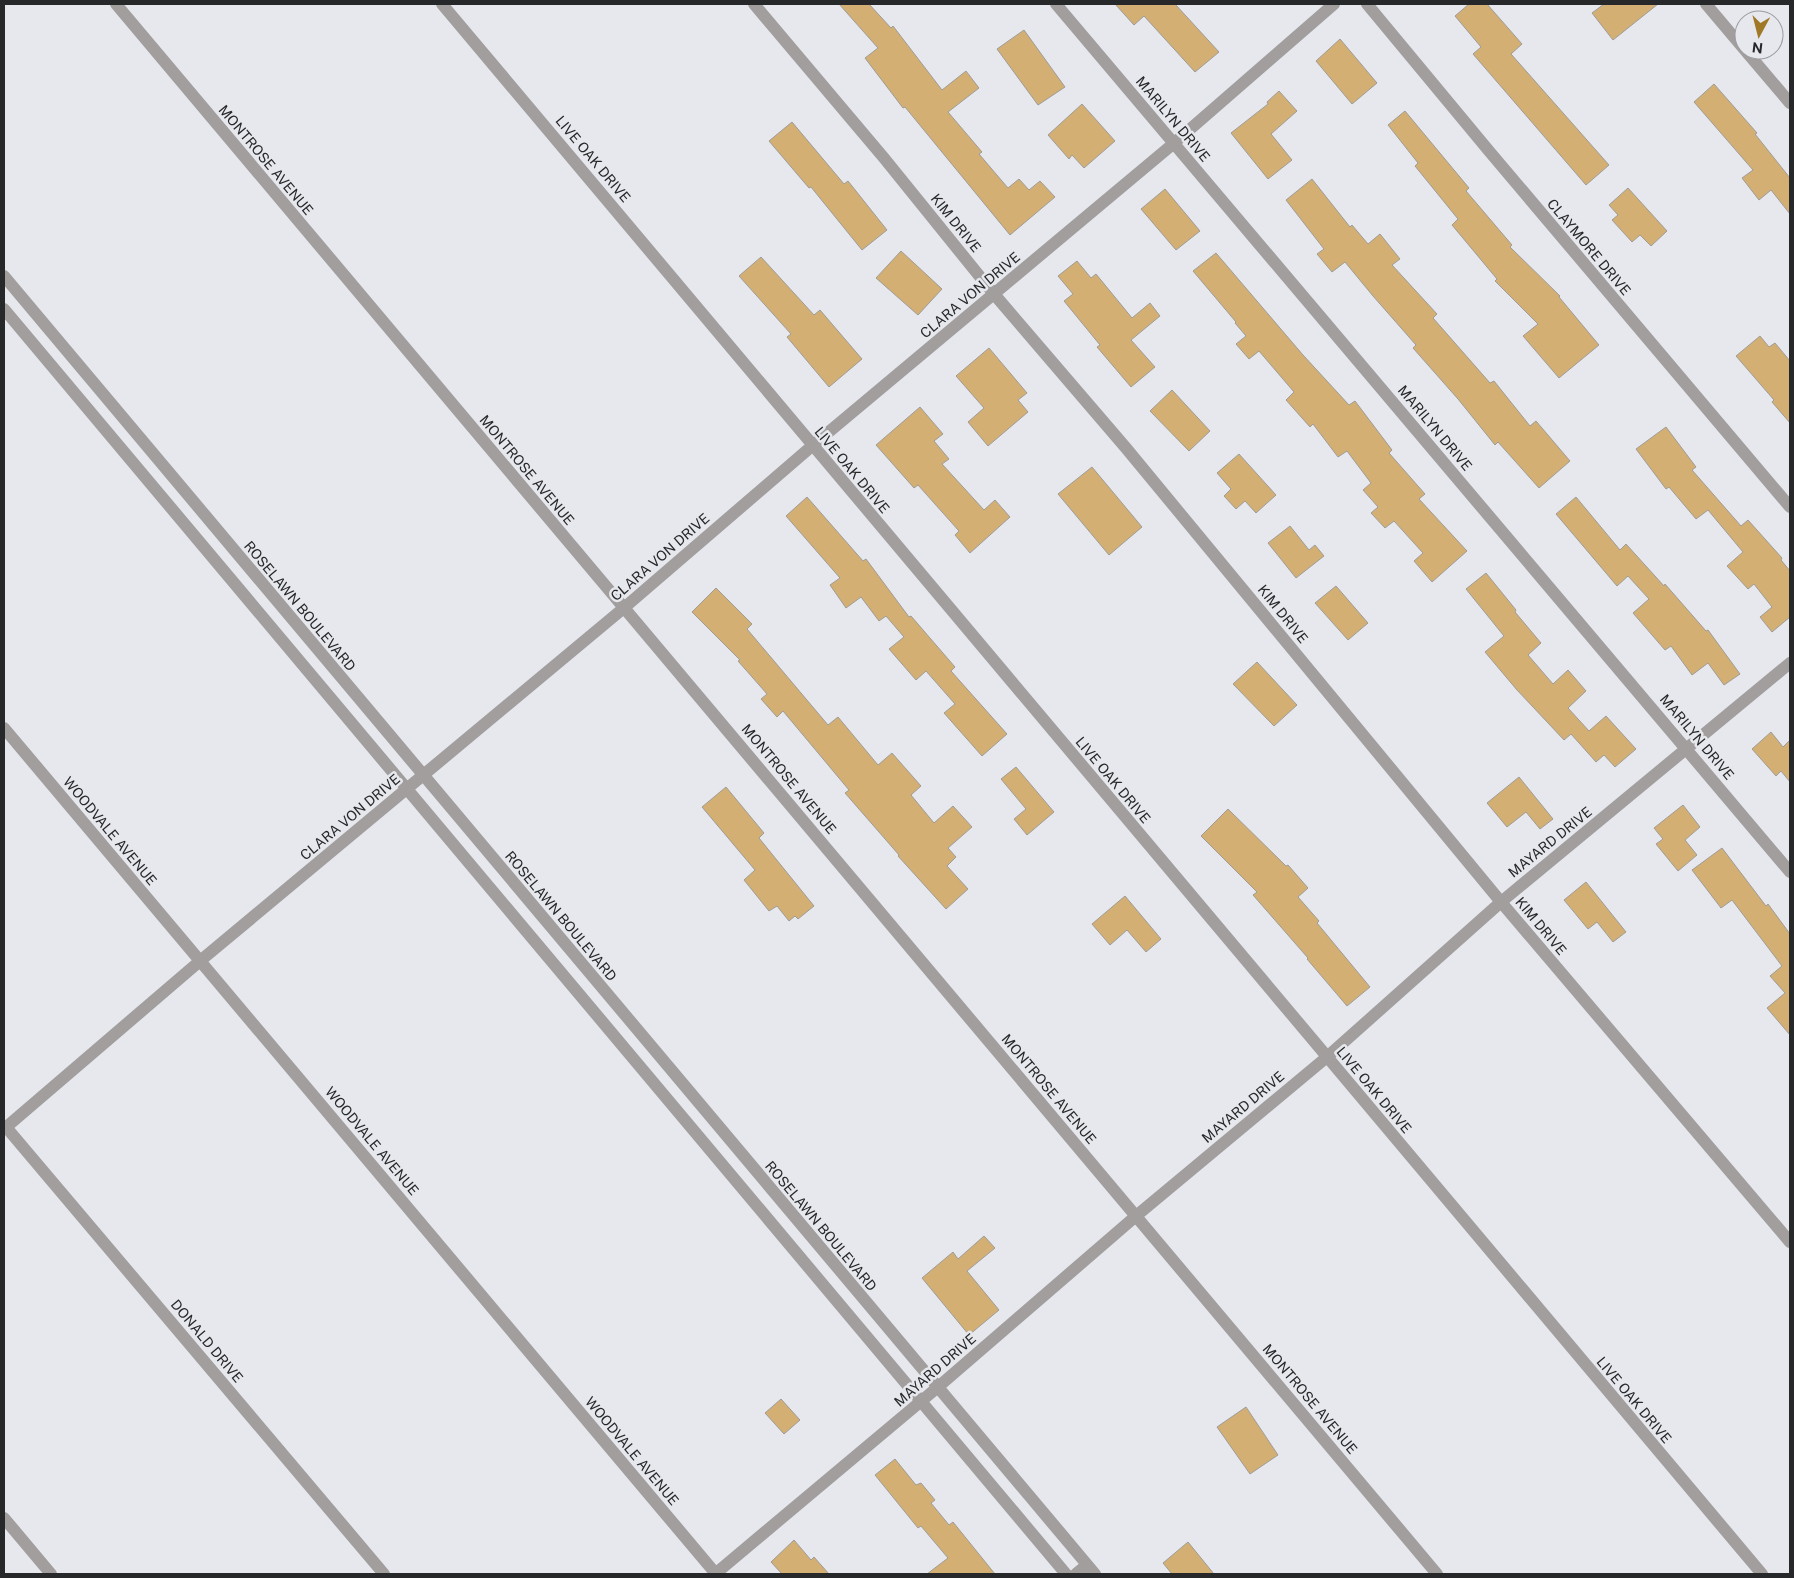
<svg xmlns="http://www.w3.org/2000/svg" width="1794" height="1578" font-family="'Public Sans',sans-serif">
  <style>
    .building { fill: #d3af74; stroke: #9f9c97 }
    .lines { fill: none; stroke-linecap: round; stroke-linejoin: round }
    .minor { stroke: #a19e9d; stroke-width: 12 }
    .labels { text-anchor: middle; dominant-baseline: central; stroke-width: 5; stroke-linejoin: round; paint-order: stroke }
    .street-label { font-size: 14px; fill: #272829; stroke: #e6e8ed }
  </style>
  <rect width="100%" height="100%" fill="#e6e8ed"/>
  <path class="building" d="M839,4H869L891,28L893,26L942,90L966,71L979,88L948,112L982,152L979,154L1008,188L1019,179L1029,190L1040,181L1055,197L1010,235L905,107L903,108L865,58L878,48Z
    M1115,4H1175L1219,52L1195,72L1144,16L1134,25Z
    M1469,4H1487L1522,44L1511,54L1609,165L1586,185L1473,54L1481,47L1455,16Z
    M1604,4H1658L1613,40L1592,13Z
    M1024,30L1065,87L1038,105L997,49Z
    M1340,39L1377,83L1352,104L1316,61Z
    M1714,84L1757,133L1755,134L1790,178V214L1771,190L1759,200L1742,178L1753,170L1694,102Z
    M1279,91L1297,111L1271,134L1292,160L1268,179L1231,133L1268,104L1267,102Z
    M1082,104L1115,141L1084,168L1072,155L1069,159L1048,135Z
    M1405,111L1469,188L1466,191L1512,245L1510,247L1560,296L1559,297L1599,345L1559,378L1523,336L1538,324L1495,281L1497,279L1452,225L1458,219L1415,166L1418,163L1388,125Z
    M792,122L844,184L848,181L887,230L862,250L811,187L809,188L769,141Z
    M1312,179L1350,227L1352,225L1368,244L1380,234L1400,259L1392,265L1437,314L1433,318L1490,383L1494,381L1530,426L1536,421L1570,461L1539,488L1498,442L1495,445L1458,399L1413,348L1416,345L1373,296L1345,262L1332,272L1317,254L1324,249L1286,200Z
    M1628,188L1667,231L1651,246L1640,235L1632,242L1612,220L1618,215L1609,205Z
    M1165,189L1200,231L1176,250L1141,209Z
    M901,251L942,289L918,315L876,278Z
    M1216,253L1303,355L1349,405L1355,401L1392,450L1389,453L1425,494L1419,499L1467,551L1432,582L1414,561L1423,553L1394,521L1385,528L1371,513L1378,507L1363,490L1371,483L1347,451L1338,457L1313,424L1310,427L1286,400L1294,392L1259,351L1249,359L1236,344L1246,336L1235,323L1236,322L1193,271Z
    M761,257L814,315L820,310L862,359L829,387L787,337L791,334L739,276Z
    M1077,261L1091,278L1096,274L1132,318L1150,303L1160,316L1131,340L1155,367L1131,387L1097,347L1100,345L1064,301L1073,294L1058,276Z
    M1760,336L1769,347L1775,343L1790,361V423L1772,402L1774,400L1736,356Z
    M989,348L1027,393L1018,400L1028,412L988,446L968,422L984,408L956,376Z
    M1172,390L1210,431L1189,451L1150,411Z
    M920,407L943,434L934,441L949,459L942,464L984,510L995,500L1010,517L970,553L955,535L959,531L918,485L914,488L876,445Z
    M1666,427L1696,467L1692,470L1741,526L1748,520L1782,558L1781,560L1790,571V617L1772,632L1760,617L1772,607L1754,584L1748,589L1727,566L1743,552L1708,510L1696,519L1669,487L1666,489L1636,449Z
    M1239,454L1276,495L1256,513L1245,501L1236,509L1224,496L1231,489L1217,473Z
    M1092,467L1142,527L1109,555L1058,494Z
    M807,497L863,561L866,559L909,617L911,616L955,667L951,671L1007,734L982,756L944,713L955,704L926,671L916,680L889,649L904,637L886,616L879,621L861,597L846,608L830,585L840,578L786,516Z
    M1576,497L1620,550L1626,544L1664,586L1665,584L1706,631L1708,630L1740,674L1724,685L1708,663L1692,675L1671,646L1665,650L1633,613L1649,599L1628,576L1617,586L1556,514Z
    M1290,526L1309,550L1315,545L1324,556L1296,578L1268,543Z
    M1486,573L1516,610L1515,612L1541,643L1528,655L1553,684L1568,670L1586,691L1568,708L1589,731L1606,716L1636,749L1615,767L1604,755L1596,762L1571,734L1564,740L1517,690L1485,652L1504,636L1466,589Z
    M1336,586L1368,623L1348,640L1315,603Z
    M716,588L752,624L747,629L828,725L838,717L878,765L892,753L921,786L911,795L934,823L953,806L972,827L948,848L956,857L947,866L968,889L946,909L898,856L899,855L845,793L849,790L783,711L777,717L761,699L767,694L738,661L740,660L692,612Z
    M1257,662L1297,705L1274,726L1233,684Z
    M1771,732L1783,747L1790,740V782L1781,771L1776,776L1752,749Z
    M1016,767L1054,812L1027,835L1014,819L1026,809L1001,779Z
    M1519,777L1553,819L1540,829L1526,812L1507,827L1487,803Z
    M726,787L764,833L759,838L814,906L798,919L795,916L789,921L777,906L769,911L744,880L755,870L702,807Z
    M1683,805L1700,827L1685,840L1697,855L1678,871L1656,844L1663,839L1654,828Z
    M1228,809L1286,866L1288,865L1308,888L1298,897L1319,921L1317,923L1370,987L1347,1006L1307,959L1308,958L1253,895L1257,892L1201,836Z
    M1722,848L1766,906L1768,904L1790,934V1035L1767,1008L1785,993L1770,976L1782,966L1732,900L1721,908L1692,870Z
    M1586,882L1626,932L1613,942L1597,922L1588,929L1564,900Z
    M1125,896L1161,939L1146,952L1127,930L1110,945L1092,924Z
    M984,1236L995,1248L967,1271L999,1310L969,1335L922,1278L953,1252L958,1259Z
    M781,1399L800,1420L784,1434L765,1413Z
    M1246,1407L1278,1455L1250,1474L1217,1427Z
    M895,1459L916,1485L921,1483L935,1500L931,1503L949,1525L953,1522L995,1574H927L948,1558L921,1526L918,1528L875,1475Z
    M794,1540L811,1560L814,1557L829,1574H782L771,1562Z
    M1188,1542L1214,1574H1172L1163,1563Z"/>
  <g class="lines">
    <path class="minor" d="M116,4L1437,1574
      M442,4L1762,1574
      M754,4L884,158L994,294L1126,448L1501,902L1790,1242
      M1056,4L1790,872
      M1367,4L1489,151L1790,507
      M1706,4L1744,49
      M1745,50L1790,103
      M4,276L1095,1574
      M4,309L1066,1574
      M4,728L716,1574
      M6,1127L384,1574
      M4,1129L200,961L625,607L812,446L1173,144L1334,4
      M4,1518L51,1574
      M715,1574L938,1387L1136,1216L1327,1057L1501,902L1790,663
      M1076,1574L1087,1565"/>
  </g>
  <g class="labels">
    <g class="street-label">
      <text transform="translate(1173 119) rotate(50)">MARILYN DRIVE</text>
      <text transform="translate(593 159) rotate(50)">LIVE OAK DRIVE</text>
      <text transform="translate(266 160) rotate(50)">MONTROSE AVENUE</text>
      <text transform="translate(956 223) rotate(51)">KIM DRIVE</text>
      <text transform="translate(1589 247) rotate(50)">CLAYMORE DRIVE</text>
      <text transform="translate(970 295) rotate(-40)">CLARA VON DRIVE</text>
      <text transform="translate(1435 428) rotate(50)">MARILYN DRIVE</text>
      <text transform="translate(527 470) rotate(50)">MONTROSE AVENUE</text>
      <text transform="translate(852 470) rotate(50)">LIVE OAK DRIVE</text>
      <text transform="translate(660 557) rotate(-41)">CLARA VON DRIVE</text>
      <text transform="translate(300 606) rotate(50)">ROSELAWN BOULEVARD</text>
      <text transform="translate(1283 614) rotate(51)">KIM DRIVE</text>
      <text transform="translate(1697 737) rotate(50)">MARILYN DRIVE</text>
      <text transform="translate(789 779) rotate(50)">MONTROSE AVENUE</text>
      <text transform="translate(1113 780) rotate(50)">LIVE OAK DRIVE</text>
      <text transform="translate(350 817) rotate(-40)">CLARA VON DRIVE</text>
      <text transform="translate(110 831) rotate(50)">WOODVALE AVENUE</text>
      <text transform="translate(1550 842) rotate(-39)">MAYARD DRIVE</text>
      <text transform="translate(561 916) rotate(50)">ROSELAWN BOULEVARD</text>
      <text transform="translate(1541 926) rotate(50)">KIM DRIVE</text>
      <text transform="translate(1049 1089) rotate(50)">MONTROSE AVENUE</text>
      <text transform="translate(1374 1090) rotate(50)">LIVE OAK DRIVE</text>
      <text transform="translate(1243 1107) rotate(-40)">MAYARD DRIVE</text>
      <text transform="translate(372 1141) rotate(50)">WOODVALE AVENUE</text>
      <text transform="translate(821 1226) rotate(50)">ROSELAWN BOULEVARD</text>
      <text transform="translate(207 1341) rotate(50)">DONALD DRIVE</text>
      <text transform="translate(935 1370) rotate(-41)">MAYARD DRIVE</text>
      <text transform="translate(1310 1399) rotate(50)">MONTROSE AVENUE</text>
      <text transform="translate(1634 1400) rotate(50)">LIVE OAK DRIVE</text>
      <text transform="translate(632 1451) rotate(50)">WOODVALE AVENUE</text>
    </g>
  </g>
  <rect width="1794" height="1578" fill="none" stroke="#272829" stroke-width="10"/>
  <g transform="translate(1759 35) rotate(187)"><circle r="24" fill="#e6e8ed" stroke="#9a9b9f"/>
  <path d="M0-4L9 19L0 12L-9 19Z" fill="#a07926"/>
  <text y="-8" font-size="14" font-weight="bold" text-anchor="middle" fill="#272829">N</text>
  </g>
</svg>
